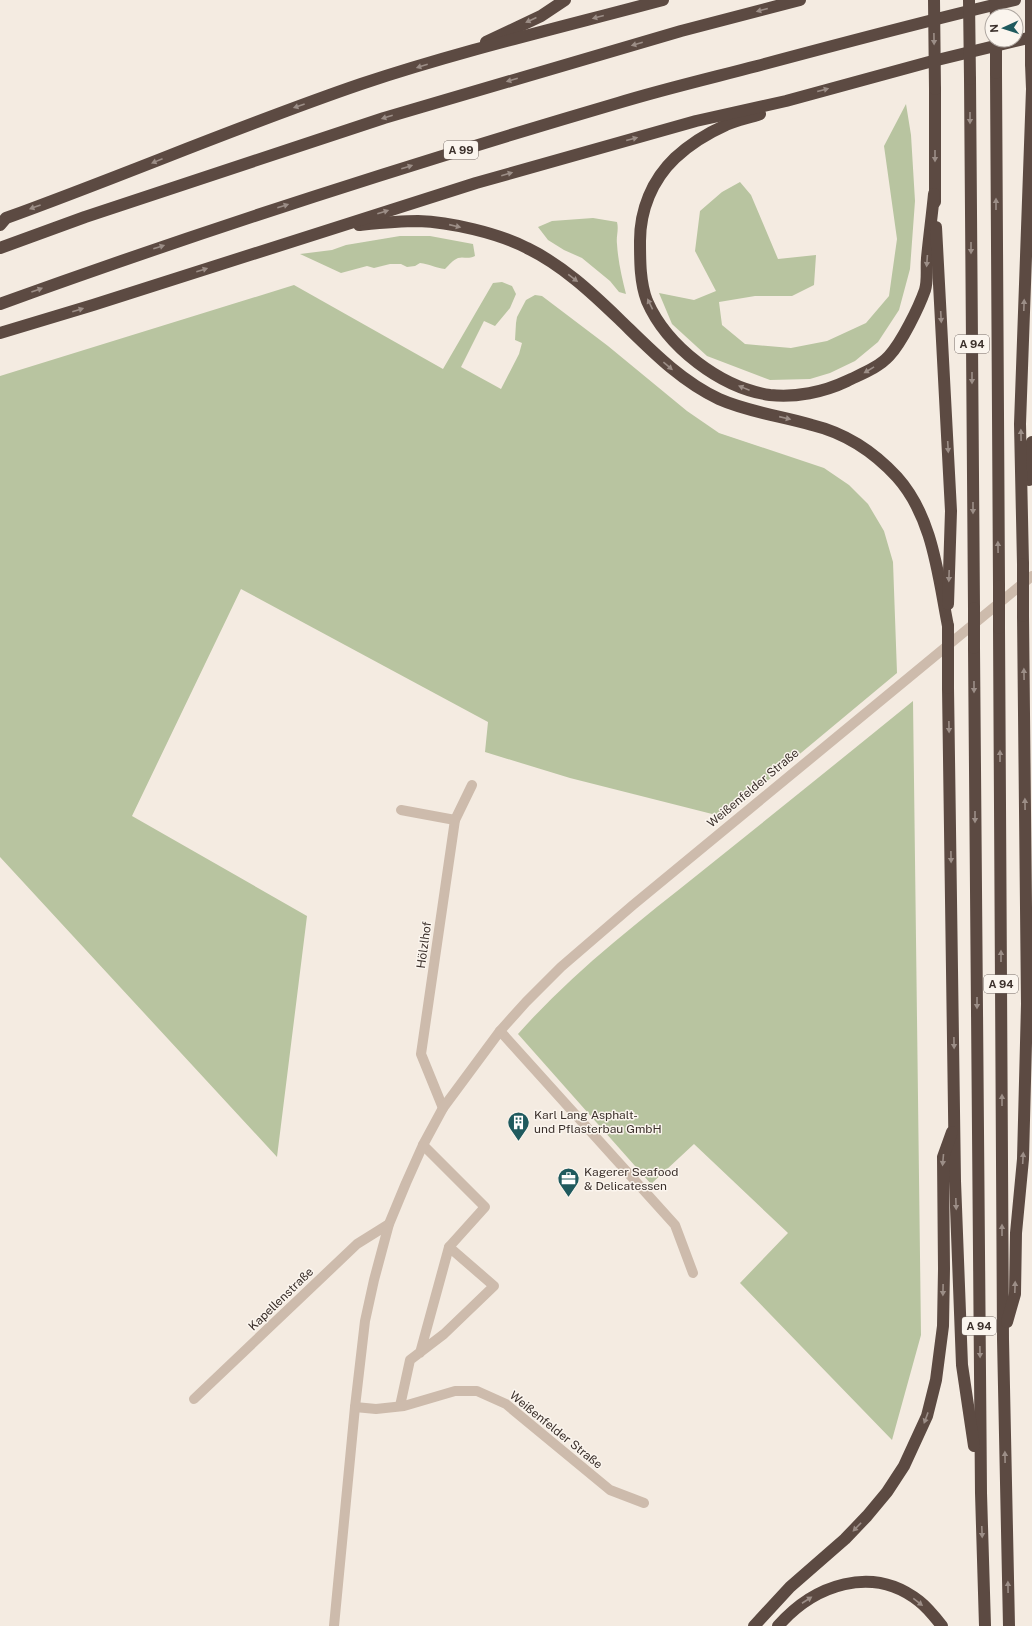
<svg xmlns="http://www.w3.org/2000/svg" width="1032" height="1626" font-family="'Public Sans',sans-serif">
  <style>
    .green { fill: #b8c4a0 }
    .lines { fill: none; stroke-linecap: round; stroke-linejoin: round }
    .minor { stroke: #cdbbac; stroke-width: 10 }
    .highway { stroke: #5c4a42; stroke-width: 12 }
    .highway-bridge { stroke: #5c4a42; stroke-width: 12 }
    .oneway { fill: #9c8e87 }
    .labels { text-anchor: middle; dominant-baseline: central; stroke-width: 3; stroke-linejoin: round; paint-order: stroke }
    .shield { fill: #fbf5ee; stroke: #756b66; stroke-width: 1 }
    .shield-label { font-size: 11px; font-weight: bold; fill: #3b302b }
    .street-label { font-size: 12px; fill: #3b302b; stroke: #fbf5ee }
    .poi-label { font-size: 12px; fill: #3b302b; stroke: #fbf5ee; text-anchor: start }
  </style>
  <rect width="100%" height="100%" fill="#f4ebe1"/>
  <g class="green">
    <polygon points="906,104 911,135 915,201 910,269 899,310 878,342 855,361 830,373 810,379 770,380 707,356 672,324 659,293 694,300 716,291 695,251 700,211 722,192 740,182 751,195 778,259 816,255 814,285 792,296 755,296 719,302 722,325 745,344 791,348 827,341 866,323 889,296 897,239 884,146"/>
    <path d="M593 218 617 222C619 230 616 236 617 244 618 261 622 278 626 294L619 292 610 281 582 258 564 250 548 240 538 227 552 221Z"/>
    <path d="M400 236H430L473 244 475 256C466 260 465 256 458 258 453 260 449 265 445 269 436 268 429 264 420 263L415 266 407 267 401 264H390L374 268 367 266 341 273 300 254 332 250 346 245Z"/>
    <polygon points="502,282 512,286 516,294 510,308 495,326 484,321 461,367 501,389 519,354 522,343 515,340 516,323 517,317 526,300 535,295 542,296 608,346 687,411 719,433 824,468 849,485 868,504 884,531 893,562 897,673 724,817 570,778 485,752 488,722 241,589 132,816 307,916 277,1157 0,857 0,376 294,285 443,369 493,283"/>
    <path d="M913 701 921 1335 892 1440 740 1283 788 1233 694 1144 651 1184 518 1034C572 973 637 923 701 872 772 815 843 758 913 701Z"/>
  </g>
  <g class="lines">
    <g class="minor">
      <polyline points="401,810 455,820"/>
      <polyline points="500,1031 675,1225 693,1273"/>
      <polyline points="443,1108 421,1054 455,820 472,785"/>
      <polyline points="423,1145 485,1207 449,1247"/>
      <polyline points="194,1399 357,1244 389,1224"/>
      <polyline points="400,1406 410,1360 444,1334 494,1286 449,1247 420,1353"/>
      <polyline points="355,1407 376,1409 404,1406 455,1391 477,1391 506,1404 610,1490 644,1503"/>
      <polyline points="334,1626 355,1407 365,1321 374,1280 389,1224 406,1183 423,1145 443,1108 500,1031 526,1002 561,967 633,905 1032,576"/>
    </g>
    <g class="highway">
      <polyline points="486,42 541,16 565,0"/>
      <polyline points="996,73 999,586"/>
      <polyline points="970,79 974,608"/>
      <polyline points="935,89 935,202"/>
      <path d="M760 114C749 118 736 120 726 125 708 133 689 145 675 158 652 180 640 210 640 241 640 261 640 283 647 301 667 347 721 388 770 395 795 398 824 392 847 381 861 374 878 368 889 356 902 342 919 307 925 290 928 280 926 268 927 258 929 237 932 215 934 194"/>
      <path d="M0 225 6 218C125 175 241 125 361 84 460 51 562 27 663 0"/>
      <path d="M359 225C379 223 398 221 418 221 450 222 498 233 527 248 562 265 591 292 619 319 650 349 679 380 719 399 748 412 781 416 812 425 845 433 874 452 897 477 933 517 938 576 948 626"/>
      <polyline points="936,227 951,511 948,604"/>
      <polyline points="0,248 85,217 384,118 681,31 800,0"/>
      <path d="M0 304C204 230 410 164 618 103 664 89 711 78 757 66 843 43 929 20 1015 0"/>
      <polyline points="0,333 93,305 476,183 696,121 786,101 929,62 1032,37"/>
      <polyline points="1029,480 1030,449 1032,442"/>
      <polyline points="1023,564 1020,424 1032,89 1031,64"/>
      <polyline points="999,628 1003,1339 1009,1626"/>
      <polyline points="974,648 981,1493 985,1626"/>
      <polyline points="948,688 955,1181 962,1365 974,1446"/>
      <polyline points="1007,1322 1015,1294 1016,1233 1023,1159 1027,1004 1023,616"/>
      <polyline points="754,1626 790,1587 845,1539 867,1516 887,1492 904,1466 927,1416 936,1380 943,1326 944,1269 943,1157 952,1132"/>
      <path d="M778 1626C814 1585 872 1564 919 1601 928 1608 935 1617 942 1626"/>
    </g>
    <g class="highway-bridge">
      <polyline points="934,0 935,89"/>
      <polyline points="969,0 970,79"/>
      <polyline points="995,0 996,16"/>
      <polyline points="1031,0 1031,64"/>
      <polyline points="996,40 996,73"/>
      <polyline points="1023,564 1023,616"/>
      <polyline points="999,586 999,628"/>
      <polyline points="974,608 974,648"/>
      <polyline points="948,626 948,688"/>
    </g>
  </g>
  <defs><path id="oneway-solid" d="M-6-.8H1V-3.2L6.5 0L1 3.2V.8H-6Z"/></defs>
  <g class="oneway">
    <use href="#oneway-solid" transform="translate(762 10) rotate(165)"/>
    <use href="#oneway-solid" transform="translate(598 17) rotate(165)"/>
    <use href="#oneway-solid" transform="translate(531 20) rotate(155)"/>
    <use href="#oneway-solid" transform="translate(934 39) rotate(89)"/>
    <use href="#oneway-solid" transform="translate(637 44) rotate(164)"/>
    <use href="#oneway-solid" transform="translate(422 66) rotate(163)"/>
    <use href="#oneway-solid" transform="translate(512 80) rotate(164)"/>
    <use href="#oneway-solid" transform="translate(823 90) rotate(-15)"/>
    <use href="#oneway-solid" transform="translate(299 106) rotate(161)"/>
    <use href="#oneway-solid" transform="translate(387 117) rotate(163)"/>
    <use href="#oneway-solid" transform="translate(970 118) rotate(90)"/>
    <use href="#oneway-solid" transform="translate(632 139) rotate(-15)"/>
    <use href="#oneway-solid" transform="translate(935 156) rotate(90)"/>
    <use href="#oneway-solid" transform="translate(157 161) rotate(158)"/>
    <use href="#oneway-solid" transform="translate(407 167) rotate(-17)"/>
    <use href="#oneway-solid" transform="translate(507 174) rotate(-16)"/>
    <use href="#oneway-solid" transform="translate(996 204) rotate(-90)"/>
    <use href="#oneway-solid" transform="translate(283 206) rotate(-18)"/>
    <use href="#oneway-solid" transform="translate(35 207) rotate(160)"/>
    <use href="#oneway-solid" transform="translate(383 212) rotate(-18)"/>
    <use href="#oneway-solid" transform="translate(455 226) rotate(13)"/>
    <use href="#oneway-solid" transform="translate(159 247) rotate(-18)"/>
    <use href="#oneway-solid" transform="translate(971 248) rotate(90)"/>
    <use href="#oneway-solid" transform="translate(927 261) rotate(94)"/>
    <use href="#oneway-solid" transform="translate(202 270) rotate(-18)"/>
    <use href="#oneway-solid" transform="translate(573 278) rotate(37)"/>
    <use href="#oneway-solid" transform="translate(37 290) rotate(-20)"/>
    <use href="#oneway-solid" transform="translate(650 304) rotate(-116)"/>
    <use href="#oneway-solid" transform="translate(1024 305) rotate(-88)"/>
    <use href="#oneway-solid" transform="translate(78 310) rotate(-17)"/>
    <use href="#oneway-solid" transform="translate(941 317) rotate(87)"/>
    <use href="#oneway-solid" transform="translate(668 366) rotate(40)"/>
    <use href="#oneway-solid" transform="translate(869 370) rotate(149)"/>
    <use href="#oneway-solid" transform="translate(972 378) rotate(90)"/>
    <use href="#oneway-solid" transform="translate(744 388) rotate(-158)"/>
    <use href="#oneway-solid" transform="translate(785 418) rotate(13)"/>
    <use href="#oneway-solid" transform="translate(1021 435) rotate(-91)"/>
    <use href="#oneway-solid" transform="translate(948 447) rotate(87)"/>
    <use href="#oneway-solid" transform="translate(973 508) rotate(90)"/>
    <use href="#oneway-solid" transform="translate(998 547) rotate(-91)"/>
    <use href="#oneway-solid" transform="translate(949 576) rotate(92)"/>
    <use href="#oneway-solid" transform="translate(1024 674) rotate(-91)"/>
    <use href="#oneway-solid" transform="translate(974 687) rotate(90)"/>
    <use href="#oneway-solid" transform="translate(949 727) rotate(89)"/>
    <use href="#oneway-solid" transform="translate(1000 756) rotate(-90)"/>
    <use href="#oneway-solid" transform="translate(1025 804) rotate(-91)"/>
    <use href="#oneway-solid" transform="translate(975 817) rotate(90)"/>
    <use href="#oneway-solid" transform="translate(951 857) rotate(89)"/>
    <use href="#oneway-solid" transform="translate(1001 956) rotate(-90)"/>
    <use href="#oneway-solid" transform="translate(977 1003) rotate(90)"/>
    <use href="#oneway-solid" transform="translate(954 1043) rotate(89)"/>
    <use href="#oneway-solid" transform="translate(1002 1100) rotate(-90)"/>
    <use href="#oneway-solid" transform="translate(1023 1158) rotate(-87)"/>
    <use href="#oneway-solid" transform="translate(943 1160) rotate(95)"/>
    <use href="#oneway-solid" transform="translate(956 1204) rotate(88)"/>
    <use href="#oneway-solid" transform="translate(1002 1230) rotate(-90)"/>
    <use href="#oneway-solid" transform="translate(1015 1287) rotate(-88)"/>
    <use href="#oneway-solid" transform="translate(943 1290) rotate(91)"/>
    <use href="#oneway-solid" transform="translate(980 1352) rotate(89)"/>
    <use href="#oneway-solid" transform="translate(926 1418) rotate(110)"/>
    <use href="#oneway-solid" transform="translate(1005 1457) rotate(-91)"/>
    <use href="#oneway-solid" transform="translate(857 1527) rotate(134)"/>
    <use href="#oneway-solid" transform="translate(982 1532) rotate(88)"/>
    <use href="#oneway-solid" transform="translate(1008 1587) rotate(-91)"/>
    <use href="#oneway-solid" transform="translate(807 1600) rotate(-33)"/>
    <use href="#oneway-solid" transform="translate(918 1602) rotate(38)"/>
  </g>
  <defs>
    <symbol id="building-pin" viewBox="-11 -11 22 30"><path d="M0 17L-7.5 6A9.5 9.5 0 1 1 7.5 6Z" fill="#1f5a5e" stroke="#fbf5ee"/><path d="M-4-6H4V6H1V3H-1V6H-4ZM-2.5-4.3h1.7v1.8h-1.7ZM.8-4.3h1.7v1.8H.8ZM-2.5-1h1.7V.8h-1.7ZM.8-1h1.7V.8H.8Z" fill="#fff"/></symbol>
    <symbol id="office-pin" viewBox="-11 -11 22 30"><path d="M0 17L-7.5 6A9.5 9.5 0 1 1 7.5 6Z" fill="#1f5a5e" stroke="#fbf5ee"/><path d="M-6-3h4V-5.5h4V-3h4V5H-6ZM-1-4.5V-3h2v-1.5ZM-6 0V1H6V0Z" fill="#fff"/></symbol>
  </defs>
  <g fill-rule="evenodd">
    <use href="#building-pin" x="506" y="1110" width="25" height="34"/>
    <use href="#office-pin" x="556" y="1166" width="25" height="34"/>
  </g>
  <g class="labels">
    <g class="shield">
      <rect x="444" y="141" width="34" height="18" rx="3"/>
      <rect x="955" y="335" width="34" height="18" rx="3"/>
      <rect x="984" y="975" width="34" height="18" rx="3"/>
      <rect x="962" y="1317" width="34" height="18" rx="3"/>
    </g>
    <g class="shield-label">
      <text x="461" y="150">A 99</text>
      <text x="972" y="344">A 94</text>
      <text x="1001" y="984">A 94</text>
      <text x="979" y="1326">A 94</text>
    </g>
    <g class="street-label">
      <text transform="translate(753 788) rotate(-40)">Weißenfelder Straße</text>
      <text transform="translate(424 945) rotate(-82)">Hölzlhof</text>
      <text transform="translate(281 1299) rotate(-44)">Kapellenstraße</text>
      <text transform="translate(556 1430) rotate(39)">Weißenfelder Straße</text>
    </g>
    <g class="poi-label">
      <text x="534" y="1115">Karl Lang Asphalt-<tspan x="534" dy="14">und Pflasterbau GmbH</tspan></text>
      <text x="584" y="1172">Kagerer Seafood<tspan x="584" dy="14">&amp; Delicatessen</tspan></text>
    </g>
  </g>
  <g transform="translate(1004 28) rotate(267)"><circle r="19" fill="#fbf5ee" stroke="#aea6a0"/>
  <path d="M0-3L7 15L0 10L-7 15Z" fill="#1f5a5e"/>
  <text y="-6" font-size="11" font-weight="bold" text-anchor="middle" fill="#3b302b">N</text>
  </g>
</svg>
